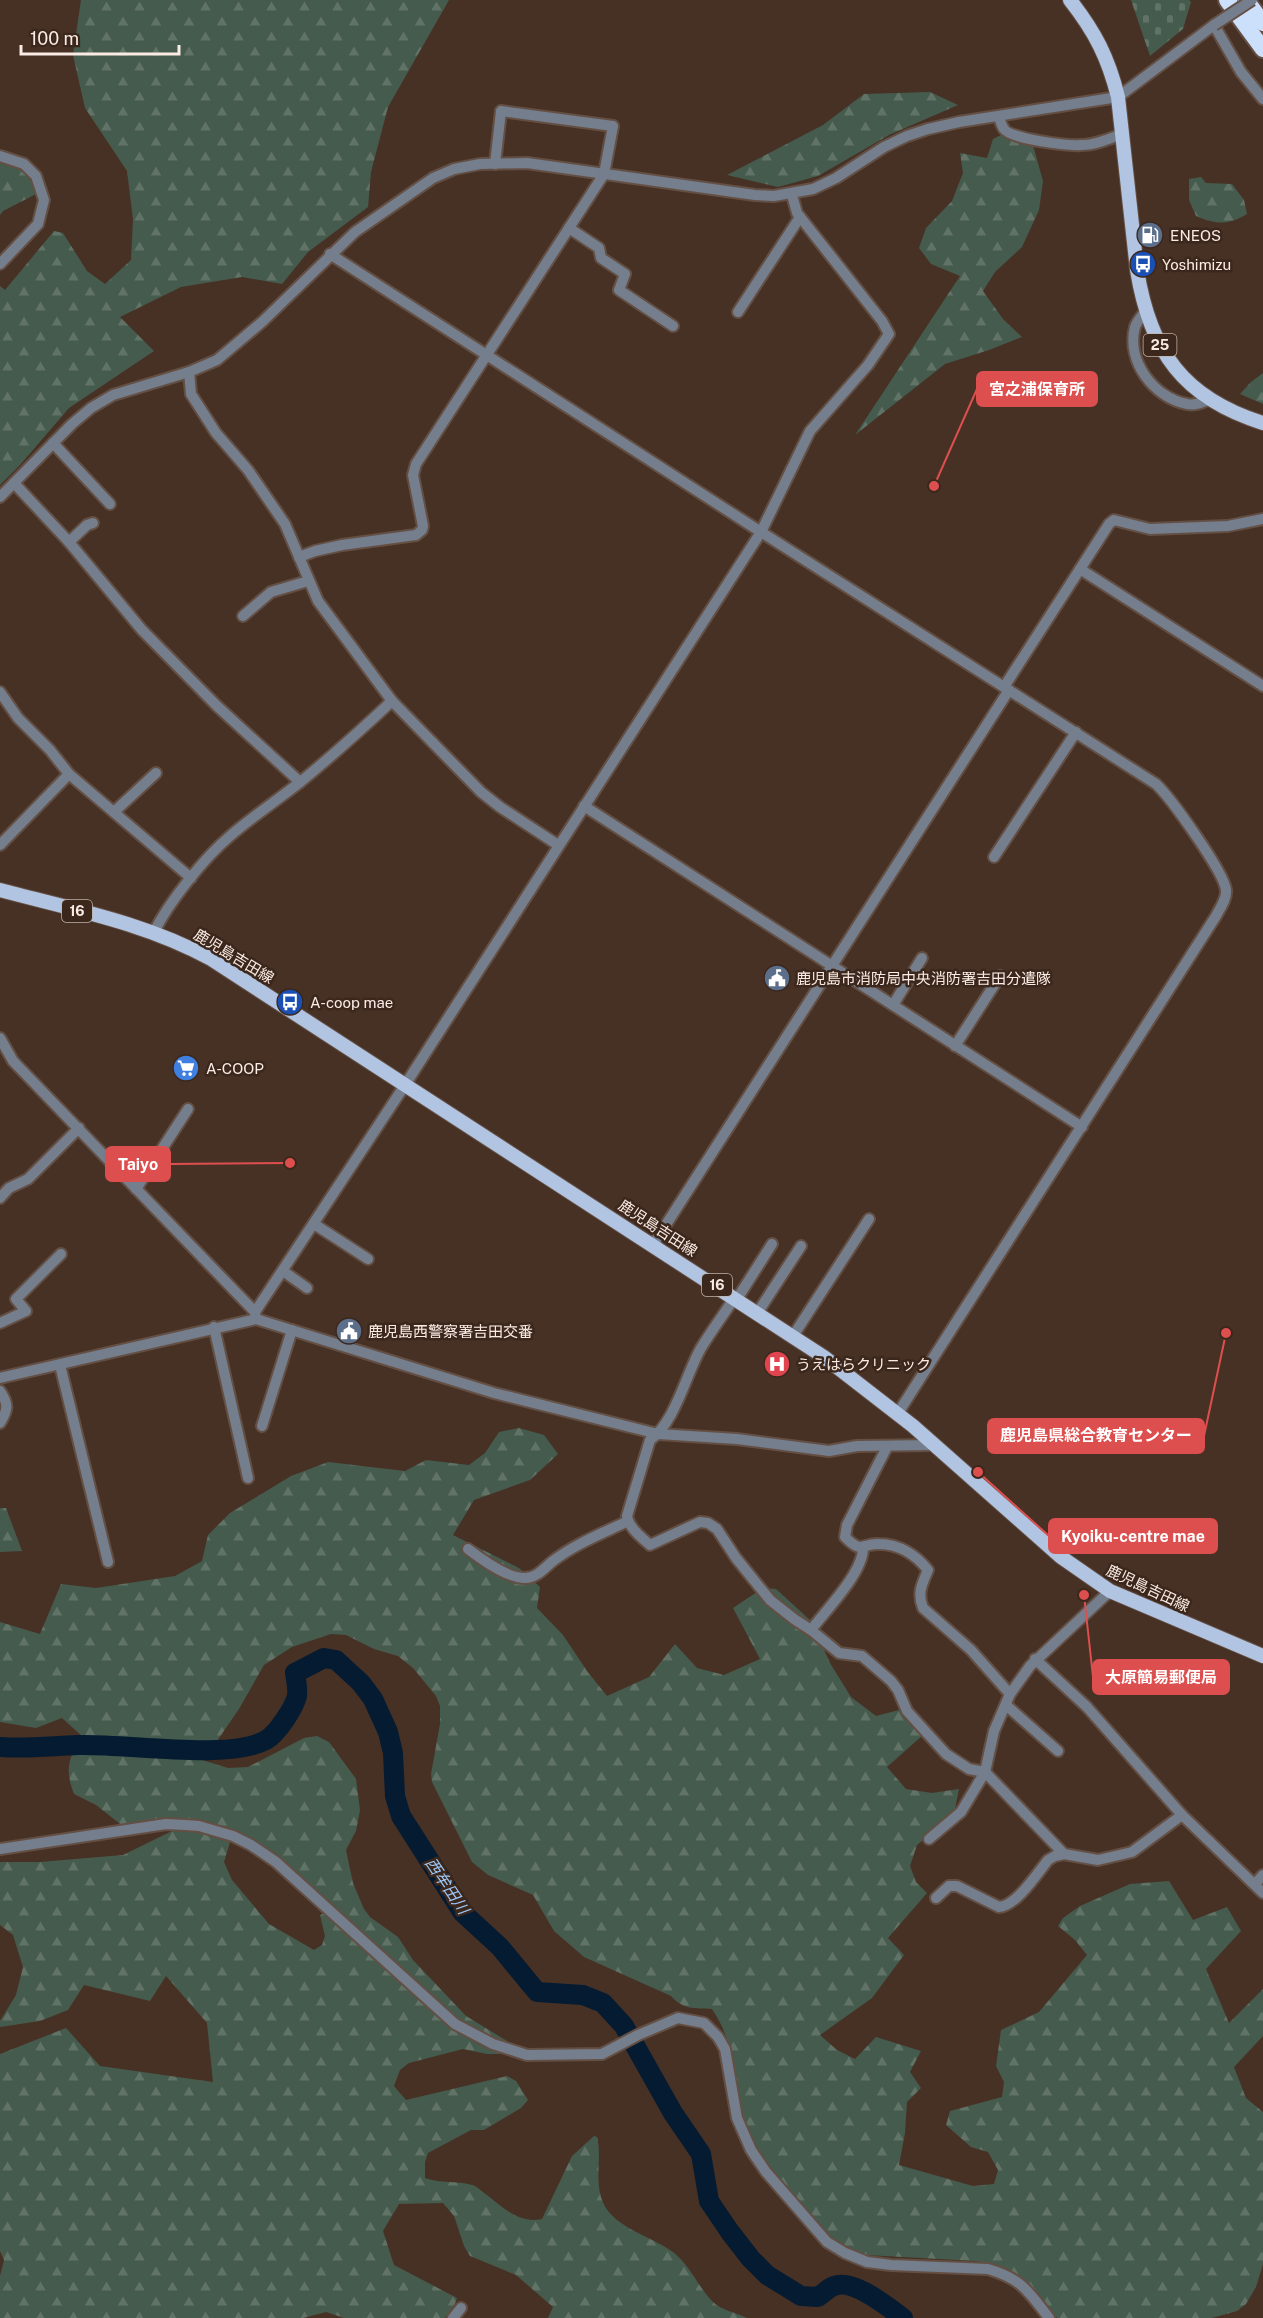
<svg xmlns="http://www.w3.org/2000/svg" width="1263" height="2318" font-family="'Public Sans','Noto Sans JP',sans-serif">
  <style>
    .forest { fill: url(#forest-firs) }
    .cemetery { fill: url(#cemetery-stones) }
    .lines { fill: none; stroke-linecap: round; stroke-linejoin: round }
    .river { stroke: #041b32; stroke-width: 20 }
    .minor-casing { stroke: #644f44; stroke-width: 14 }
    .major-casing { stroke: #644f44; stroke-width: 16 }
    .highway-casing { stroke: #644f44; stroke-width: 20 }
    .minor { stroke: #747e8c; stroke-width: 10 }
    .major { stroke: #b1c4e1; stroke-width: 14 }
    .highway { stroke: #cde0fb; stroke-width: 16 }
    .minor-bridge-casing { stroke: #644f44; stroke-width: 14; stroke-linecap: butt }
    .minor-bridge { stroke: #747e8c; stroke-width: 10 }
    .labels { text-anchor: middle; dominant-baseline: central; stroke-width: 5; stroke-linejoin: round; paint-order: stroke }
    .shield { fill: #3c271c; stroke: #c1b1a8; stroke-width: 1.5 }
    .shield-label { font-size: 14px; font-weight: bold; fill: #faece4 }
    .poi-label { font-size: 15px; fill: #faece4; stroke: #3c271c; text-anchor: start }
    .street-label { font-size: 15px; fill: #faece4; stroke: #3c271c }
    .water-label { font-size: 16px; font-style: italic; fill: #9cc9fa; stroke: #3c271c }
    .leader { fill: none; stroke: #dd4f4e; stroke-width: 2 }
    .callout-dot { fill: #dd4f4e; stroke: #3c271c; stroke-width: 2 }
    .callout { fill: #dd4f4e; stroke: #dd4f4e; stroke-width: 2 }
    .callout-label { font-size: 16px; text-anchor: middle; font-weight: bold; fill: #fff }
  </style>
  <defs>
    <pattern id="forest-firs" width="22" height="20" patternUnits="userSpaceOnUse" patternTransform="scale(1.5)"><rect width="22" height="20" fill="#445b4d"/><path d="M5 1l3.5 6h-7zM16 11l3.5 6h-7z" fill="#607366"/></pattern>
    <pattern id="cemetery-stones" width="16" height="16" patternUnits="userSpaceOnUse" patternTransform="scale(1.5)"><rect width="16" height="16" fill="#445b4d"/><path d="M2 7V4a2 2 0 0 1 4 0v3zM10 15v-3a2 2 0 0 1 4 0v3z" fill="#607366"/></pattern>
  </defs>
  <rect width="100%" height="100%" fill="#473125"/>
  <g class="forest">
    <polygon points="81,0 449,0 388,107 371,172 368,207 308,252 282,284 242,277 181,287 120,317 154,351 69,408 20,465 0,485 0,286 5,290 54,231 63,233 87,271 105,284 131,260 133,219 127,171 85,108 73,55"/>
    <polygon points="930,92 958,105 889,135 818,176 778,187 727,175 823,125 864,94"/>
    <polygon points="1015,128 1030,135 1043,181 1039,210 1022,247 995,272 983,291 1003,319 1022,337 989,350 945,364 855,435 960,276 931,264 919,248 926,228 952,201 963,173 960,153 987,158 993,139"/>
    <polygon points="0,154 16,158 42,191 3,211 0,215"/>
    <path d="M1201 177 1206 183 1232 184 1244 200 1247 214C1229 225 1216 225 1196 216L1189 200V179Z"/>
    <polygon points="1263,373 1263,404 1240,394 1251,382"/>
    <path d="M519 1428 544 1435 558 1454 530 1480 474 1500 453 1535 519 1568 540 1587 537 1608 563 1635 587 1671 607 1696 649 1677 675 1644 697 1668 724 1675 760 1659 733 1608 763 1588 776 1589 811 1621 830 1663 851 1697 876 1716 903 1709 911 1724 923 1735 887 1767 906 1789 932 1793 959 1789 954 1814 917 1845 910 1866 916 1882 927 1893 888 1938 904 1955 872 1998 820 2035 837 2050 855 2059 876 2037 921 2051 910 2072 921 2088 907 2102 905 2133 899 2165 973 2186 994 2184 998 2170 988 2152 971 2147 946 2125 950 2111 1002 2097 1004 2082 996 2066 1001 2030 1039 2012 1087 1955 1075 1940 1058 1926 1063 1918 1080 1906 1130 1884 1169 1881 1193 1920 1227 1907 1241 1931 1206 1969 1229 2023 1263 1989V2036L1234 2067 1246 2098 1263 2112V2264L1256 2287 1246 2304 1237 2311 1212 2318H1057L1039 2294 1020 2277 997 2265 975 2261 866 2255C855 2252 843 2247 833 2240 818 2229 807 2214 796 2199 772 2170 747 2143 739 2105 733 2071 733 2039 712 2009 695 2008 683 2010 671 1996L584 1957 554 1931 533 1895 488 1875 472 1862 432 1782 431 1774 440 1724V1706L436 1696 413 1668 398 1656 374 1649 346 1635 331 1634 292 1647 264 1665 239 1709 217 1741 199 1759 228 1768 248 1767 304 1738 317 1736 329 1742 356 1779 360 1810 356 1831 346 1850 353 1883 364 1909 370 1917 398 1937 413 1960 466 2016 512 2044 479 2033 457 2020 249 1838 211 1823 172 1820 124 1827 96 1805 74 1794C64 1768 69 1758 82 1736L62 1718 36 1728 0 1722V1622L40 1634 61 1584 96 1588 175 1576 202 1561 208 1535 230 1513 291 1476 328 1462 405 1471 426 1460 469 1465 485 1453 499 1432Z"/>
    <polygon points="0,1508 6,1508 22,1551 0,1552"/>
    <path d="M174 1830 202 1832 231 1839 224 1862 232 1880 269 1924 314 1950 322 1945 325 1936 320 1915 325 1913 452 2028 478 2044 505 2054H487L463 2049 409 2063 400 2070 394 2086 406 2100 507 2076 516 2081 528 2100 521 2108 484 2130H471L428 2153 425 2162V2178C442 2184 455 2180 472 2185 477 2186 482 2192 487 2195 503 2208 520 2224 542 2219L572 2156 594 2136 597 2137C602 2156 595 2177 601 2197 609 2227 650 2235 673 2252 690 2265 698 2287 713 2302 721 2310 737 2313 747 2318H548L553 2307 516 2275 470 2256 464 2246 454 2216 443 2203 399 2204 383 2231 394 2265 457 2298 455 2304 445 2318H344L326 2312 303 2318H0V2276L4 2260 0 2251V2054L66 2028 100 2066 213 2082 207 2023 166 1976 150 2001 84 1985 68 2010 40 2021 0 2027V2021L16 1995 23 1967 13 1935 0 1925V1862H40L123 1855Z"/>
  </g>
  <polygon class="cemetery" points="1131,0 1189,0 1191,2 1183,29 1150,56"/>
  <g class="lines">
    <path class="river" d="M0 1747C27 1749 51 1746 78 1745 125 1743 228 1761 266 1740 277 1734 294 1708 297 1696 298 1689 296 1680 295 1673L324 1658 336 1660 361 1683 373 1699 388 1732 393 1753 395 1796 401 1816 463 1913 500 1947 537 1992 583 1995 603 2003 624 2026 673 2113 701 2154 709 2201 730 2232 751 2259 767 2275 801 2296 818 2297C823 2294 828 2288 834 2286 853 2278 888 2307 903 2318"/>
    <defs>
      <g id="minor">
        <path d="M999 116C1000 120 1001 125 1004 129 1010 139 1068 146 1081 145 1095 145 1109 139 1122 134"/>
        <polyline points="0,156 24,164 36,176 44,200 38,224 0,264"/>
        <polyline points="569,228 599,248 601,258 625,274 619,290 673,326"/>
        <path d="M330 254 761 532 1156 784C1171 798 1224 872 1226 890 1227 899 1220 908 1216 916L898 1413"/>
        <polyline points="738,312 800,217"/>
        <path d="M1145 312C1142 316 1137 321 1135 327 1126 361 1154 398 1187 404 1195 406 1203 402 1210 399"/>
        <polyline points="189,372 191,394 216,433 248,470 285,524 318,601 392,701 481,792 500,807 558,845"/>
        <polyline points="53,443 110,504"/>
        <polyline points="14,483 69,542 142,630 217,706 300,782"/>
        <polyline points="0,497 72,424 91,408 113,395 189,372 217,360 262,322 355,232 433,178 454,169 480,164 527,163 755,195 774,196 813,189 836,178 884,147 907,136 928,129 959,122 1118,97 1214,25 1241,72 1263,99"/>
        <polyline points="69,542 87,525 93,523"/>
        <polyline points="299,557 315,551 342,545 416,535 422,530 423,526 413,475 416,464 604,174 613,126 501,111 495,164"/>
        <polyline points="1080,569 1263,686"/>
        <polyline points="243,616 271,592 308,581"/>
        <polyline points="1004,687 1109,524 1114,520 1150,529 1228,526 1263,519"/>
        <polyline points="0,692 18,718 50,750 69,774 191,878"/>
        <polyline points="584,806 1082,1127"/>
        <polyline points="114,812 156,773"/>
        <polyline points="0,845 69,774"/>
        <polyline points="994,857 1076,732"/>
        <path d="M154 932C169 902 204 858 230 836 252 817 276 801 299 783 331 757 362 729 392 701"/>
        <polyline points="893,1005 922,958"/>
        <polyline points="0,1038 13,1061 255,1312 256,1319"/>
        <polyline points="955,1046 1000,976"/>
        <polyline points="136,1189 188,1109"/>
        <polyline points="0,1198 9,1188 28,1179 79,1128"/>
        <polyline points="314,1224 368,1259"/>
        <polyline points="653,1245 1009,690"/>
        <polyline points="283,1271 307,1288"/>
        <path d="M735 1297C724 1314 712 1330 701 1348 686 1374 675 1423 650 1440L627 1516C629 1528 641 1537 650 1545L700 1522 708 1523 717 1529 736 1558 770 1600 794 1619 811 1630 839 1653 862 1656 891 1681 898 1690 907 1711 946 1754 969 1769 985 1772 1064 1854 1098 1860 1132 1852 1182 1815"/>
        <polyline points="737,1299 772,1244"/>
        <polyline points="255,1312 405,1085 761,532 810,431 868,365 889,334 882,321 797,213 792,195"/>
        <polyline points="758,1312 801,1246"/>
        <polyline points="0,1323 26,1311 16,1299 61,1254"/>
        <polyline points="214,1327 248,1478"/>
        <polyline points="793,1336 869,1219"/>
        <polyline points="60,1365 108,1562"/>
        <polyline points="0,1378 256,1319 494,1393 658,1434 737,1439 829,1451 857,1446 934,1445"/>
        <path d="M0 1391C9 1404 8 1410 0 1423"/>
        <polyline points="262,1426 292,1330"/>
        <path d="M887 1447 847 1525 845 1537C863 1555 861 1543 879 1544 899 1544 916 1555 928 1570 922 1584 917 1593 923 1608L971 1650 1010 1694"/>
        <path d="M468 1549C481 1559 509 1579 526 1578 538 1577 544 1568 553 1561 575 1544 603 1533 628 1521"/>
        <path d="M811 1630C826 1610 863 1573 863 1548"/>
        <polyline points="1035,1659 1087,1707 1182,1815 1263,1893"/>
        <polyline points="1006,1705 1058,1751"/>
        <polyline points="929,1839 961,1812 985,1772 994,1731 1010,1694 1030,1666 1110,1591"/>
        <path d="M0 1849 166 1824 185 1825 199 1826 233 1836 251 1845 276 1862 455 2024 493 2044 527 2055 602 2054 638 2035 678 2018 704 2023 718 2037 725 2049 737 2118 751 2150 766 2172 827 2242 845 2253 867 2262 891 2265 988 2269C1022 2279 1028 2291 1049 2318"/>
        <polyline points="1255,1884 1263,1875"/>
        <path d="M936 1898 949 1886H957L999 1907C1016 1906 1037 1874 1048 1860L1055 1856 1064 1854"/>
        <polyline points="453,2318 461,2308"/>
      </g>
      <g id="major">
        <path d="M1070 0C1095 32 1108 57 1118 97L1137 270C1150 351 1183 398 1263 423"/>
        <path d="M0 890C71 909 146 923 211 959L824 1357 913 1426 1061 1557 1110 1591 1263 1656"/>
      </g>
      <g id="highway">
        <polyline points="1227,0 1263,49"/>
        <polyline points="1246,0 1263,23"/>
      </g>
    </defs>
    <use href="#minor" class="minor-casing"/>
    <use href="#major" class="major-casing"/>
    <use href="#highway" class="highway-casing"/>
    <use href="#minor" class="minor"/>
    <use href="#major" class="major"/>
    <use href="#highway" class="highway"/>
    <defs>
      <polyline id="minor-bridge" points="1214,25 1252,0"/>
    </defs>
    <use href="#minor-bridge" class="minor-bridge-casing"/>
    <use href="#minor-bridge" class="minor-bridge"/>
  </g>
  <defs>
    <symbol id="fuel-disc" viewBox="-11 -11 22 22"><circle r="9.5" fill="#5c6f8a" stroke="#3c271c"/><path d="M-5.5-6h7V0h2V4h1.3V-2.5L3-4.5l.8-.8L6-3V5H2.5V1h-1V6h-7ZM-4.2-4.7v3.2H.2V-4.7Z" fill="#fff"/></symbol>
    <symbol id="bus-disc" viewBox="-11 -11 22 22"><circle r="9.5" fill="#1a4fb4" stroke="#3c271c"/><path d="M-5-6H5V4H4V6H2V4H-2V6H-4V4H-5ZM-3.5-4V0h7V-4ZM-3.5 1.2v1.5H-2V1.2ZM2 1.2v1.5H3.5V1.2Z" fill="#fff"/></symbol>
    <symbol id="civic-disc" viewBox="-11 -11 22 22"><circle r="9.5" fill="#5c6f8a" stroke="#3c271c"/><path d="M-.6-6.5H3V-4.5H.6V-3L4-1V1h2V6H-6V1h2V-1L-.6-3ZM-1.2 2.5V6h2.4V2.5Z" fill="#fff"/></symbol>
    <symbol id="supermarket-disc" viewBox="-11 -11 22 22"><circle r="9.5" fill="#3f7fe0" stroke="#3c271c"/><path d="M-6-5.5h2.5l.6 2H6L4.5 2H-2.5L-4.4-4H-6ZM-1.5 3.2a1.3 1.3 0 1 0 .1 0ZM3 3.2a1.3 1.3 0 1 0 .1 0Z" fill="#fff"/></symbol>
    <symbol id="hospital-disc" viewBox="-11 -11 22 22"><circle r="9.5" fill="#e0444e" stroke="#3c271c"/><path d="M-5-5h3v3.5h4V-5h3V5h-3V1.5h-4V5h-3Z" fill="#fff"/></symbol>
  </defs>
  <g fill-rule="evenodd">
    <use href="#fuel-disc" x="1135" y="220" width="30" height="30"/>
    <use href="#bus-disc" x="1128" y="249" width="30" height="30"/>
    <use href="#civic-disc" x="762" y="963" width="30" height="30"/>
    <use href="#bus-disc" x="275" y="987" width="30" height="30"/>
    <use href="#supermarket-disc" x="171" y="1053" width="30" height="30"/>
    <use href="#civic-disc" x="334" y="1316" width="30" height="30"/>
    <use href="#hospital-disc" x="762" y="1349" width="30" height="30"/>
  </g>
  <g class="labels">
    <g class="shield">
      <rect x="1143.5" y="334" width="33" height="22" rx="4.5"/>
      <rect x="62" y="900" width="30" height="22" rx="4.5"/>
      <rect x="702" y="1274" width="30" height="22" rx="4.5"/>
    </g>
    <g class="shield-label">
      <text x="1160" y="345">25</text>
      <text x="77" y="911">16</text>
      <text x="717" y="1285">16</text>
    </g>
    <g class="poi-label">
      <text x="1170" y="235">ENEOS</text>
      <text x="1162" y="264">Yoshimizu</text>
      <text x="796" y="978">鹿児島市消防局中央消防署吉田分遣隊</text>
      <text x="310" y="1002">A-coop mae</text>
      <text x="206" y="1068">A-COOP</text>
      <text x="368" y="1331">鹿児島西警察署吉田交番</text>
      <text x="796" y="1364">うえはらクリニック</text>
    </g>
    <g class="street-label">
      <text transform="translate(234 956) rotate(31)">鹿児島吉田線</text>
      <text transform="translate(658 1228) rotate(33)">鹿児島吉田線</text>
      <text transform="translate(1148 1588) rotate(25)">鹿児島吉田線</text>
    </g>
    <g class="water-label">
      <text transform="translate(447 1886) rotate(56)">西牟田川</text>
    </g>
  </g>
  <path class="leader" d="M934 486L977 389M290 1163L170 1164M1226 1333L1204 1436M978 1472L1049 1536M1084 1595L1093 1677"/>
  <g class="callout-dot">
    <circle cx="934" cy="486" r="6"/>
    <circle cx="290" cy="1163" r="6"/>
    <circle cx="1226" cy="1333" r="6"/>
    <circle cx="978" cy="1472" r="6"/>
    <circle cx="1084" cy="1595" r="6"/>
  </g>
  <g class="callout">
    <rect x="977" y="372" width="120" height="34" rx="6"/>
    <rect x="106" y="1147" width="64" height="34" rx="6"/>
    <rect x="988" y="1419" width="216" height="34" rx="6"/>
    <rect x="1049" y="1519" width="168" height="34" rx="6"/>
    <rect x="1093" y="1660" width="136" height="34" rx="6"/>
  </g>
  <g class="callout-label">
    <text x="1037" y="395">宮之浦保育所</text>
    <text x="138" y="1170">Taiyo</text>
    <text x="1096" y="1441">鹿児島県総合教育センター</text>
    <text x="1133" y="1542">Kyoiku-centre mae</text>
    <text x="1161" y="1683">大原簡易郵便局</text>
  </g>
  <path d="M21 45v9h158v-9" fill="none" stroke="#faece4" stroke-width="3"/>
  <text x="30" y="45" font-size="18" fill="#faece4" stroke="#3c271c" stroke-width="4.5" paint-order="stroke">100 m</text>
</svg>
